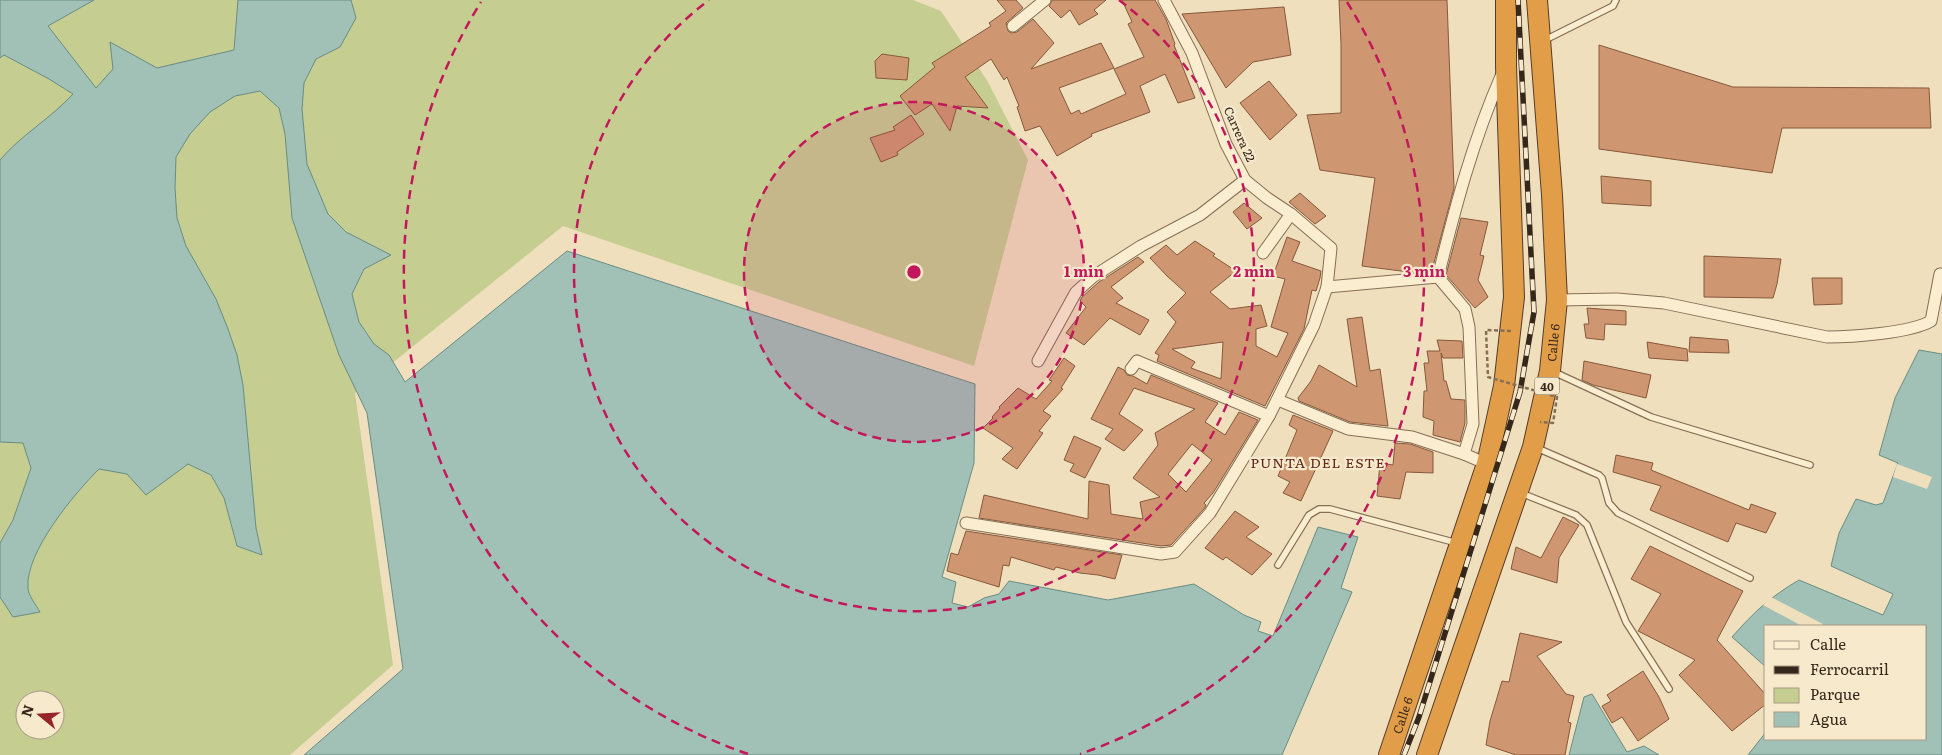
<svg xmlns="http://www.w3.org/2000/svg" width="1942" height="755" font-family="Literata,serif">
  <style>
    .green { fill: #c6cd91; fill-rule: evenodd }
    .water { fill: #a1c0b6; stroke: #688d84 }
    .pier { fill: #efdfbd }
    .building { fill: #ce9771; stroke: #87583b; fill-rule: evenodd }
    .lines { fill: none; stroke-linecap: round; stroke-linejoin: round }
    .lane-casing { stroke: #876f56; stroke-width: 8 }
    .street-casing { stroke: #876f56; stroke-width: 13 }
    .highway-casing { stroke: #543d2a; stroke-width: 22 }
    .lane { stroke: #faedd0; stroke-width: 5.5 }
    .street { stroke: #faedd0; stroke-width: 11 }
    .highway { stroke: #e29d49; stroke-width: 20 }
    .rail-casing { stroke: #36271b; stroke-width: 5.5 }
    .rail { stroke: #f6e9cc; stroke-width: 4; stroke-dasharray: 11; stroke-linecap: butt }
    .path-bridge { stroke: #876f56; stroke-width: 2.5; stroke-dasharray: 4 2.5; stroke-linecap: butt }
    .ring { fill: none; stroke: #c2185b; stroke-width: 2.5; stroke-dasharray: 9 6 }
    .labels { text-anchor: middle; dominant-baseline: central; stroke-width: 4.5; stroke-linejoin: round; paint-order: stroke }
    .shield { fill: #f6e9cc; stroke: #706150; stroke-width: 1 }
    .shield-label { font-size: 11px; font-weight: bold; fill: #36271b }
    .street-label { font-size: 12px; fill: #36271b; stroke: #f6e9cc }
    .neighbourhood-label { font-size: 14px; letter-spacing: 1px; fill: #632819; stroke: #f6e9cc }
    .centre { fill: #c2185b; stroke: #f6e9cc; stroke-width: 2.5 }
    .ring-label { font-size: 15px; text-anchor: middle; font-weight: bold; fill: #c2185b; stroke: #f6e9cc; stroke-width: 4.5; stroke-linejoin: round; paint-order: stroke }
  </style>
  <rect width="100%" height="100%" fill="#efdfbd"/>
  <path class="green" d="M0 0H913L941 11 988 82 1028 160 974 366 563 226 355 393 393 665 290 755H0ZM25 700H55V730H25Z"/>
  <g class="water">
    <path d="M0 0H94L48 26 96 88 113 69 110 42 157 68 234 50 238 0H351L356 18 340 47 316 59 304 83 302 109 307 164 328 214 346 232 391 255 364 269 352 294 359 322 374 344 389 355 405 382 567 251 975 384 974 463 942 577 956 582 952 603 968 607 984 598 999 594 1009 581 1108 600 1194 584 1244 615 1261 622 1258 631 1273 636 1318 527 1358 537 1341 588 1352 592 1282 755H304L403 669 367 413 339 355 292 218 285 134 279 108 260 91 235 96 210 112 190 134 176 157 175 188 177 218 186 246 216 299 228 329 237 355 243 385 256 528 262 555 237 546 224 498 211 475 188 464 146 495 127 474 99 469C75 493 25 552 28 588 28 595 36 605 40 612L13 617 0 597V543L13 520 31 468 23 443 0 442V160C21 135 50 119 73 94L49 79 4 55 0 58Z"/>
    <path d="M1919 350 1942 354V755H1748L1766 732V739H1926V626H1766V667L1732 637C1754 612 1770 597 1799 580L1883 615 1893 594 1831 566 1839 533 1856 499 1876 505 1883 503 1898 463 1879 455 1895 398Z"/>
    <polygon points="1592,694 1627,752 1644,746 1659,755 1569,755 1584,697"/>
  </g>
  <g class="pier">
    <polygon points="1897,464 1932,477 1927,489 1893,477"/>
    <polygon points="1771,597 1823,624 1822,626 1802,626 1763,605"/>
  </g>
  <g class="building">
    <polygon points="997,0 1016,0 1023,8 1006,23 1008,31 1011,33 1017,32 1033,19 1054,43 1031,69 1101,43 1114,68 1059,88 1071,114 1079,110 1081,114 1126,94 1114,69 1144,57 1128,24 1132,22 1122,0 1155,0 1166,19 1175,44 1174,45 1195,98 1178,103 1165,74 1140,86 1150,112 1091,134 1092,136 1057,156 1040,126 1025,131 1017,107 1019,106 1007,77 1004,80 991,59 965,77 988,108 957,106 950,131 932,104 915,115 900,96 935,67 932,63 991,26 989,23 1006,11"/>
    <polygon points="1052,0 1106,0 1094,10 1098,14 1079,25 1070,10 1061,18 1049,6"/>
    <polygon points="1339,0 1447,0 1454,188 1432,270 1409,272 1362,266 1375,178 1320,170 1307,115 1341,113 1341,44"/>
    <polygon points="1284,7 1291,55 1253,62 1226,88 1182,14"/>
    <polygon points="1599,45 1733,87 1929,88 1931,128 1782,128 1772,173 1599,149"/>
    <polygon points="882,54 909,58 907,80 876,78 875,61"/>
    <polygon points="1269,81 1297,115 1270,140 1240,103"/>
    <polygon points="911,115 924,134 897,152 898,155 881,162 870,138 895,130 893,127"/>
    <polygon points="1601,176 1651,181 1651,206 1602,203"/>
    <polygon points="1300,193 1326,216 1315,224 1289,202"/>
    <polygon points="1244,203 1262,218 1247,229 1233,212"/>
    <polygon points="1461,218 1488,222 1480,255 1484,256 1478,280 1488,297 1475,308 1446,275"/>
    <path d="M1287 237 1300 242 1292 261 1321 271 1320 278 1316 291 1312 290 1304 329 1265 406 1157 361 1159 355 1155 353 1176 322 1167 312 1186 293 1167 276 1150 258 1166 245 1177 255 1195 241 1215 254 1213 256 1236 271 1210 292 1230 309 1261 305 1267 326 1256 329V346L1277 357 1288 333 1271 327 1285 279 1273 276ZM1223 342 1221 379 1191 368 1195 362 1172 349Z"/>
    <polygon points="1704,256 1781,259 1777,284 1773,298 1704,297"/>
    <polygon points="1138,257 1144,262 1111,287 1123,298 1116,303 1149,320 1140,335 1110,318 1084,345 1066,333 1086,307 1080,301 1082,297 1099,282"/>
    <polygon points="1812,278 1842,278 1842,304 1814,305"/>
    <polygon points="1587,308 1626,311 1626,325 1605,324 1604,340 1586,338 1584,324 1589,324"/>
    <polygon points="1362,317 1370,371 1380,369 1388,426 1350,422 1299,401 1298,398 1311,381 1319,365 1357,387 1347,319"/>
    <polygon points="1690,337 1728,340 1729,353 1689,352"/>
    <polygon points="1437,340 1462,341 1463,358 1443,358 1441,353 1444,381 1446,381 1451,399 1465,400 1465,423 1460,442 1433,435 1434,421 1423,417 1424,391 1427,391 1424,363 1429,363 1427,351 1440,351"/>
    <polygon points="1647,342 1687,349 1688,361 1649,358"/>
    <polygon points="1064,358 1075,366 1061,388 1063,389 1043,411 1051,416 1039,431 1043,433 1017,469 1002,459 1013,448 983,428 993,418 992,417 1000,408 999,407 1018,388 1036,399 1052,381 1049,380"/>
    <polygon points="1584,361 1651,375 1646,398 1593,385 1582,380"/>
    <path d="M1118 367 1124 370 1127 375 1133 376 1147 384 1151 375 1218 403 1205 422 1225 435 1239 412 1258 420 1213 493 1204 503 1206 505 1204 509 1171 545 1161 546 979 518 984 495 1088 519 1089 481 1109 485 1111 514 1143 519 1140 502 1160 497 1133 478 1158 445 1155 433 1195 409 1134 388 1119 414 1143 430 1124 451 1105 439 1113 429 1091 419ZM1192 444 1212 460 1186 492 1168 474Z"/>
    <polygon points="1293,415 1333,431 1301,501 1283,493 1290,482 1278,476 1297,430 1289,425"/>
    <polygon points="1074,436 1101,448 1085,478 1070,471 1074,464 1064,460"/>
    <polygon points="1395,443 1410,444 1433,452 1433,473 1406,472 1400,499 1377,496 1380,463 1393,465"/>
    <polygon points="1616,455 1653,463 1651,470 1749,510 1751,504 1776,513 1766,533 1736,523 1728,542 1650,510 1661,486 1613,472"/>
    <polygon points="1235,511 1259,527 1246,537 1272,554 1252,575 1226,557 1223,560 1205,548"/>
    <polygon points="1563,517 1579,525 1559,558 1557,583 1511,569 1516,547 1541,558"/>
    <polygon points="966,531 1122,555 1115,579 1098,575 1080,573 1056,567 1054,570 1011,557 1009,566 1003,565 999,587 947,571 951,553 958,555"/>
    <polygon points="1650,546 1743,591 1717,640 1766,695 1766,704 1732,731 1679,675 1695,660 1638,631 1661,594 1631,579"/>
    <polygon points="1520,633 1562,642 1537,656 1566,694 1574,696 1568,722 1571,723 1565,755 1516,755 1486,745 1490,721 1502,681 1509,682"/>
    <polygon points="1643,671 1659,697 1669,719 1638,741 1622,717 1612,723 1602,706 1611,701 1607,695"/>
  </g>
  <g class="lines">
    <defs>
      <g id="lane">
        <polyline points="1543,41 1613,6 1616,0"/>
        <polyline points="1554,372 1651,417 1810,465"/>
        <polyline points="1537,448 1599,475 1602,478 1609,503 1618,513 1750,578"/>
        <polyline points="1521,493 1576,515 1587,525 1626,622 1669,689"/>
        <polyline points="1278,565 1309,515 1319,509 1330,509 1457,543"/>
      </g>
      <g id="street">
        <polyline points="1013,26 1045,0"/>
        <polyline points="1263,253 1291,214"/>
        <polyline points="1327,287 1438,277"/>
        <path d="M1557 300 1617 299 1664 303 1827 337C1851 337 1911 333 1931 321L1940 274"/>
        <polyline points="1038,361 1076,292 1094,276 1141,246 1200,215 1245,180"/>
        <polyline points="1131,369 1137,361 1269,416"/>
        <polyline points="1278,400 1348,429 1412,437 1464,454 1487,464"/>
        <path d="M1464 454 1473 424 1469 327 1465 309 1438 277C1455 208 1473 140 1502 74"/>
        <polyline points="966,523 1161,554 1175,552 1210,513 1269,416 1314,325 1327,287 1331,248 1291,214 1267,198 1245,180 1226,144 1192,53 1164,0"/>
      </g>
      <g id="highway">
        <path id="s1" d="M1389 755 1487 464 1504 386 1514 297 1506 66V0"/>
        <path id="s2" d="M1427 755 1533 447 1550 371 1557 300 1552 195 1537 0"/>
      </g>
    </defs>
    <use href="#lane" class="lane-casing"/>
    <use href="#street" class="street-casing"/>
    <use href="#highway" class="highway-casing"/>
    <use href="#lane" class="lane"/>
    <use href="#street" class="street"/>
    <use href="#highway" class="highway"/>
    <defs>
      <polyline id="rail" points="1404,755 1419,717 1520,392 1534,312 1518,0"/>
    </defs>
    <use href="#rail" class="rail-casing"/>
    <use href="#rail" class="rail"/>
    <polyline class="path-bridge" points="1511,331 1486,330 1488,377 1557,397 1553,423 1540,422"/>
  </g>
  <circle cx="914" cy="272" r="170" fill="#c2185b" fill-opacity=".12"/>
  <g class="ring">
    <circle cx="914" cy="272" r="170"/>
    <path d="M1119 0A340 340 0 1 1 709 0"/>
    <path d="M748 754A510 510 0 0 1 481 2M1347 2A510 510 0 0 1 1080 754"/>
  </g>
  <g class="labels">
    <rect class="shield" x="1534.5" y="377.5" width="25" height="17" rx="4"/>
    <g class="shield-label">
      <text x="1547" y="386">40</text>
    </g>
    <g class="street-label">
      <text transform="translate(1240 134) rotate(66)">Carrera 22</text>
      <text stroke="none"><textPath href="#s2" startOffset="432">Calle 6</textPath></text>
      <text stroke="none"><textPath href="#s1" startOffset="42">Calle 6</textPath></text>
    </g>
    <g class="neighbourhood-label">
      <text x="1318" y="462">PUNTA DEL ESTE</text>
    </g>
  </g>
  <circle cx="914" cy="272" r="8" class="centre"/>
  <g class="ring-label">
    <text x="1084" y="277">1 min</text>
    <text x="1254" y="277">2 min</text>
    <text x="1424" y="277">3 min</text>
  </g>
  <rect x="1764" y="625" width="162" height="115" fill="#f6e9cc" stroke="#a99b85"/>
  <rect x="1774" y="641" width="25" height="8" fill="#faedd0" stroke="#a99b85"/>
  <text x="1810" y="650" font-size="15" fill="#36271b">Calle</text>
  <rect x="1774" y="666" width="25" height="8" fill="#36271b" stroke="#a99b85"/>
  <text x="1810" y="675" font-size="15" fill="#36271b">Ferrocarril</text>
  <rect x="1774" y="688" width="25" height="15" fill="#c6cd91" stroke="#a99b85"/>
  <text x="1810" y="700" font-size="15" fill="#36271b">Parque</text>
  <rect x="1774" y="712" width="25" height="15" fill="#a1c0b6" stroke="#a99b85"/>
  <text x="1810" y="725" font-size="15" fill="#36271b">Agua</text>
  <g transform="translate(40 715) rotate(288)"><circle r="24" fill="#f6e9cc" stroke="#a99b85"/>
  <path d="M0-4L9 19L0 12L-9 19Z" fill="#972426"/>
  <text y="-8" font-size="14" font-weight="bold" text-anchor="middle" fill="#36271b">N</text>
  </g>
</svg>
